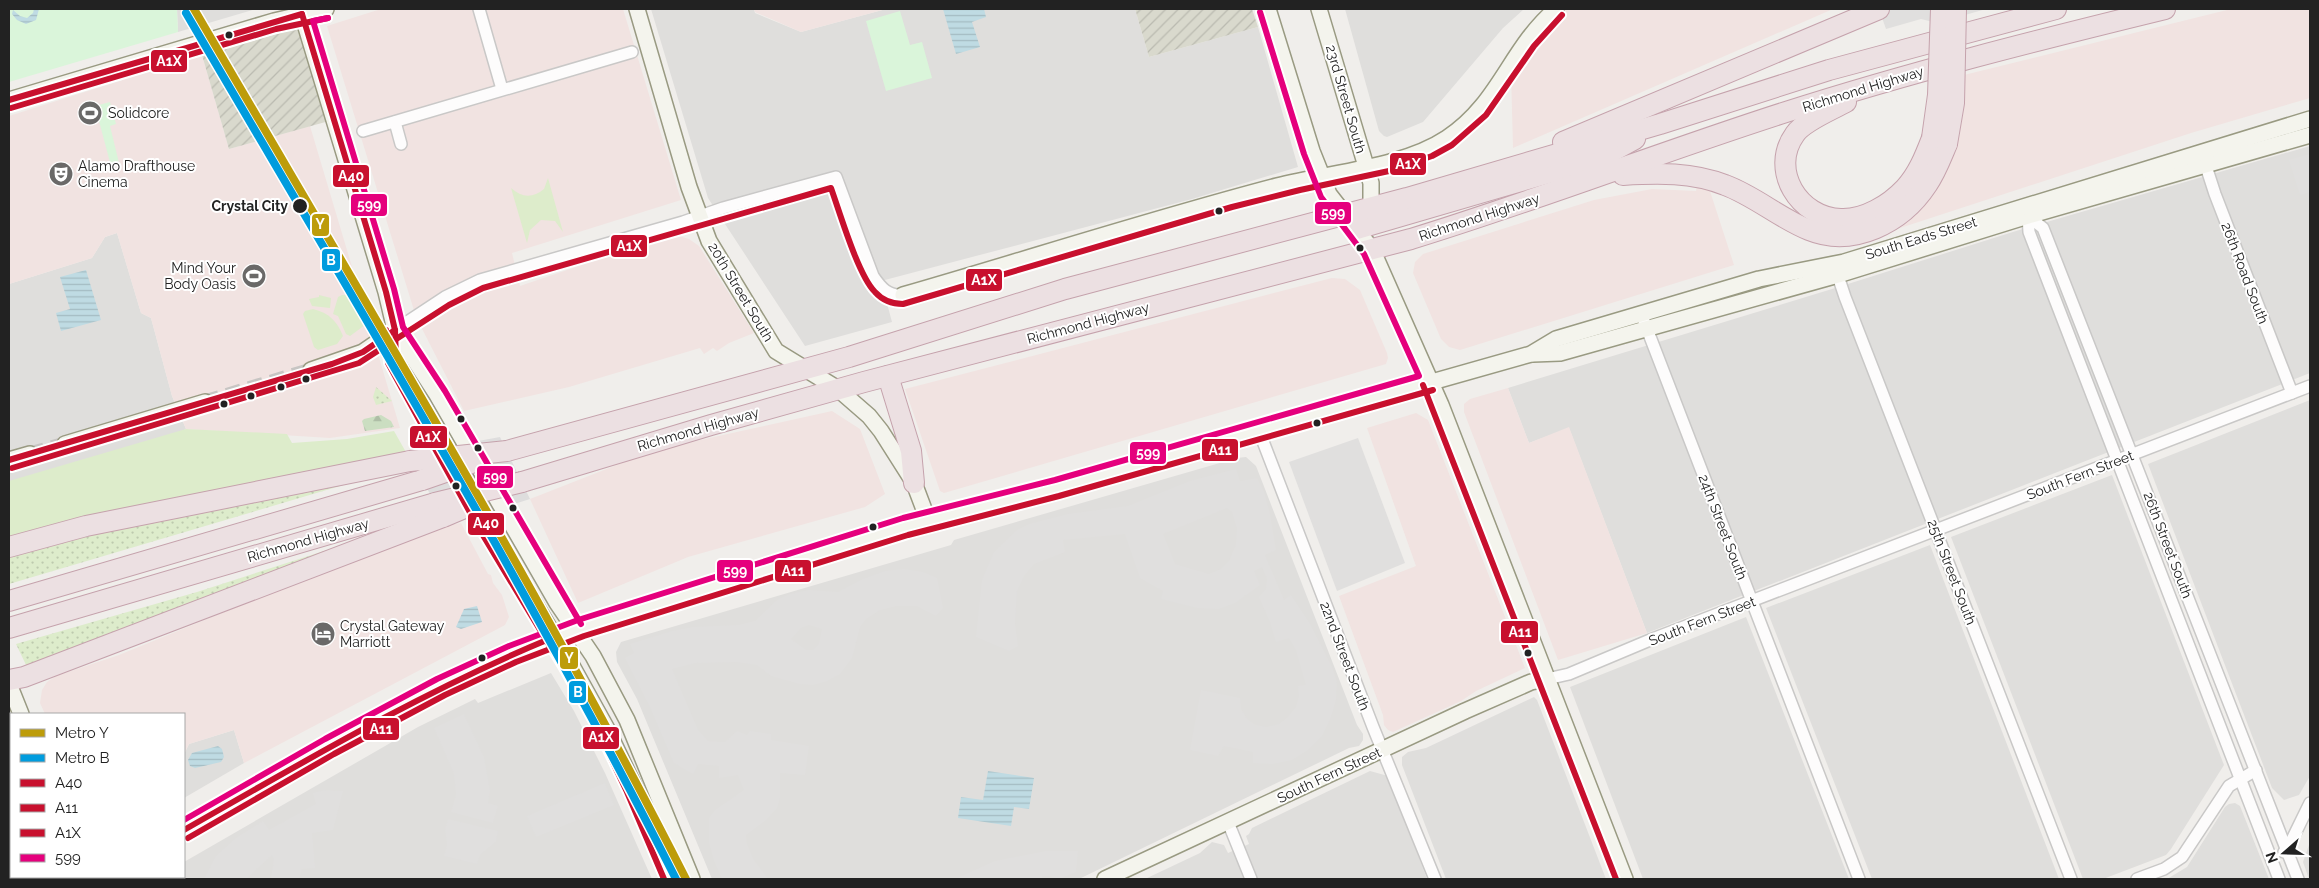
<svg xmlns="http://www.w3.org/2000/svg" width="2319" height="888" font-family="Raleway,sans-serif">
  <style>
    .residential { fill: #dfdedc }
    .commercial { fill: #f1e3e1 }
    .construction { fill: url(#construction-furrows) }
    .grass { fill: #ddeccb }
    .forest { fill: url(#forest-firs) }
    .park { fill: #daf5da }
    .garden { fill: url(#garden-dots) }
    .parking { fill: #e0dfde; fill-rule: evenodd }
    .water { fill: url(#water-rules) }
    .pier { fill: #dedddd }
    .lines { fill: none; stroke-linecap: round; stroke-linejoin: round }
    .secondary-tunnel { stroke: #c7c5c3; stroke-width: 15; stroke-dasharray: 15 8; stroke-linecap: butt }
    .street-casing { stroke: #c9c8c7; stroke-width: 14 }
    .secondary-casing { stroke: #999a82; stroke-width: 18 }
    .highway-casing { stroke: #c5a2ac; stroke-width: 22 }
    .street { stroke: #fdfcfc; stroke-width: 11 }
    .secondary { stroke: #f4f4ed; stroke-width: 15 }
    .highway { stroke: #ece0e2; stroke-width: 20 }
    .highway-bridge-casing { stroke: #c5a2ac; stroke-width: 22; stroke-linecap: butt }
    .highway-bridge { stroke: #ece0e2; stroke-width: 20 }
    .bus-1-casing { stroke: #fff; stroke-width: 10 }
    .bus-2-casing { stroke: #fff; stroke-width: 10 }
    .bus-3-casing { stroke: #fff; stroke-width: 10 }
    .bus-4-casing { stroke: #fff; stroke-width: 10 }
    .bus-1 { stroke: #c8102e; stroke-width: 6 }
    .bus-2 { stroke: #c8102e; stroke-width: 6 }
    .bus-3 { stroke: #c8102e; stroke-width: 6 }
    .bus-4 { stroke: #e5007d; stroke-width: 6 }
    .metro-1-casing { stroke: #fff; stroke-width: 11 }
    .metro-2-casing { stroke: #fff; stroke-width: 11 }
    .metro-1 { stroke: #bd9c0a; stroke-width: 8 }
    .metro-2 { stroke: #009cde; stroke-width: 8 }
    .bus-dot { fill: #222; stroke: #fff; stroke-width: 2 }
    .labels { text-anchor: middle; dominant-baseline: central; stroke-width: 4; stroke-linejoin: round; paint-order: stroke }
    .street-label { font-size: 14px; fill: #222; stroke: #fff }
    .poi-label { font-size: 14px; fill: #222; stroke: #fff; text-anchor: start }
    .stop-label { font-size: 14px; font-weight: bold; fill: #222; stroke: #fff; text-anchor: end }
    .line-badge { stroke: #fff; stroke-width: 2 }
    .badge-label { font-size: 14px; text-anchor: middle; font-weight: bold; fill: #fff }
  </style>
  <defs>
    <pattern id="construction-furrows" width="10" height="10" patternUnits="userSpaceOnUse" patternTransform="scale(1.25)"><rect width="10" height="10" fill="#d9d9cd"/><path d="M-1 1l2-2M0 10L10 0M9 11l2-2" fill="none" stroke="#babab0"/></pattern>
    <pattern id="forest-firs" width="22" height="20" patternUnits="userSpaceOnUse" patternTransform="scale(1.25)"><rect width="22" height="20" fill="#cbdec1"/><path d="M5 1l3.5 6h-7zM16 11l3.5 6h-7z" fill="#aebea6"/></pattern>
    <pattern id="garden-dots" width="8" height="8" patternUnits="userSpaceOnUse" patternTransform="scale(1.25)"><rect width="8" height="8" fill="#ddeccb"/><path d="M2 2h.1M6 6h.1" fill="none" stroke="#bdcaae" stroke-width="1.8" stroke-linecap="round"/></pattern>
    <pattern id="water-rules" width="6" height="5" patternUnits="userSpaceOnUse" patternTransform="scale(1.25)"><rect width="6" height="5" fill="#bfdbe3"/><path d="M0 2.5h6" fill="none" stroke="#a4bcc2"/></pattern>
  </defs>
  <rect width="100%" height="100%" fill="#f0eeeb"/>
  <g class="residential">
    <polygon points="177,9 256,9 178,32"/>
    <polygon points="651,9 754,9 755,13 801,32 886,9 1135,9 1149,57 1258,27 1298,167 1192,199 881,281 892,322 805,346 708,198"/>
    <polygon points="1345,9 1524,9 1503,28 1423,122 1387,137 1384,136 1379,131"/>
    <polygon points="2310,146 2310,373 1647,633 1569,428 1529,443 1508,388 1832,289 2016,231"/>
    <polygon points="117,233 141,313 151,318 172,396 186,429 127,458 9,494 9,284 92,258 105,237"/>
    <polygon points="2310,400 2310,776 2299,795 2284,800 2272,788 2148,464"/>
    <polygon points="1246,457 1256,466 1357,725 1363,734 1363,740 1359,746 1349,748 1079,879 712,879 637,699 617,662 616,652 621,642 951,545 954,540 1237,458"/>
    <polygon points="2112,475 2224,765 2171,849 2166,855 2103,879 2083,879 1951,537"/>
    <polygon points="1930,545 2059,879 1872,879 1766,608"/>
    <polygon points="1746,617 1849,879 1643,879 1570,687"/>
    <polygon points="551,673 574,711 605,773 652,879 154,879 158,877 184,877 184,862 418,727 475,699 478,703"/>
    <polygon points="1534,697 1537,700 1606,879 1446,879 1402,765 1402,757 1408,752 1426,748"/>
    <polygon points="234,730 244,763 184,798 184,754 189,744"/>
    <polygon points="1370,771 1388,776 1427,879 1145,879 1200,853 1212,842 1224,845 1228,853 1249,844 1246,836 1249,834 1252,828"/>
    <polygon points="2235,803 2240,806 2269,879 2167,879 2187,867 2225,807 2229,804"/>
    <polygon points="2310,842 2310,879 2309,879 2303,862"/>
  </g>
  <g class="commercial">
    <polygon points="381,9 623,9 681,200 512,253 520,286 670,235 679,236 689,239 699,246 754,333 729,343 717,351 713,348 704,354 700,348 569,387 464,411 416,317 327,26"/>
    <polygon points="754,9 886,9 801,32 755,12"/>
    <polygon points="1561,9 1833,9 1513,148 1511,73"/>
    <polygon points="2231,9 2310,9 2310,98 2191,133 1894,230 1929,200 1948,168 1959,137 1964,108 1964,75"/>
    <polygon points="202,55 229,149 310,126 400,428 330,438 186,429 172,396 151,318 141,313 117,233 105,237 92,258 9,284 9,116"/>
    <polygon points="1697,185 1709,188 1734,265 1460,350 1449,347 1441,339 1413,273 1415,262 1423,254 1594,200 1652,189 1696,191"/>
    <polygon points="1332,278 1345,279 1360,290 1387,353 1388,358 1386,364 944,493 940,491 905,389"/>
    <polygon points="1508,388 1529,443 1569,427 1647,633 1558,660 1464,412 1464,404 1470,399"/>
    <polygon points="832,411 860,429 885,494 865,507 688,557 578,603 530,499 655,450"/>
    <polygon points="1416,413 1428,420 1525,668 1476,691 1461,701 1393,732 1388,730 1384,725 1383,715 1339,596 1416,566 1367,428"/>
    <polygon points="461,523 488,574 491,575 493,583 502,595 509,617 505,625 244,763 234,730 189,744 184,754 184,714 45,714 40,703 42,690 47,682 56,676 119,655 342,564 448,525"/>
  </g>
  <g class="construction">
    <polygon points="1135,9 1252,9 1258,27 1149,57"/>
    <polygon points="302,27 329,121 229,149 202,55"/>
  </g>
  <g class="grass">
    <path d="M548 178 563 232 555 221 541 220 530 230 527 243 511 188C522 198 533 198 544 189Z"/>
    <polygon points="319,295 331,298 330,308 312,306 309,299 319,297"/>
    <path d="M342 295H356C365 303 370 313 365 325L350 336 346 334 338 316 333 314 338 297Z"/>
    <path d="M313 309C329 313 337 321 343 336L337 344 318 350 314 347 303 314 305 311Z"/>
    <polygon points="186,429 287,434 292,443 347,439 394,431 407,454 9,537 9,481"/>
  </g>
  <polygon class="forest" points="381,415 391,421 394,427 365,431 362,421 364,419"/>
  <g class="park">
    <polygon points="9,9 177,9 178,32 9,82"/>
    <polygon points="900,11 910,45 922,42 932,78 886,91 866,21"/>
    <polygon points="110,102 116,124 110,126 119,163 111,166 95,106"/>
  </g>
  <g class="garden">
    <polygon points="376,387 392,401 376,405 373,397"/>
    <polygon points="357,481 9,584 9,557 179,512"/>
    <polygon points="327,550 329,554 27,667 16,644 197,592"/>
  </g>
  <g class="parking">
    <polygon points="1879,9 1986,9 1937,23 1921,19 1886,29"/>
    <polygon points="2310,154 2310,192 2300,195 2289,160"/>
    <polygon points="1358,438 1405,563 1337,591 1289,462"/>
    <path d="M1236 469 1240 481 1257 478 1264 492 1270 514 1276 550 1265 555 1284 600 1291 595 1309 622 1332 667 1337 682 1336 700 1331 717 1322 736 1308 750 1292 760 1272 764 1253 763V752L1224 746 1218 756 1190 750 1201 690 1240 698 1241 709 1247 719 1256 725 1267 727 1279 724 1287 718 1296 707 1299 696 1298 686 1306 685 1296 650 1289 638 1276 642 1270 622 1259 597 1266 589 1267 579 1262 567 1254 571 1260 585 1235 603 1219 609 1197 608 1161 599 1163 591 1140 578 1125 534 1063 540 1065 552 1034 564 1024 576 1017 591 1015 624 1018 646 1009 651 976 637 982 580 994 552 1017 530 1029 524 1068 514 1128 506 1190 481ZM1227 508 1232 512 1237 529 1236 544 1229 561 1221 569 1209 574 1175 564 1163 534Z"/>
    <path d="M904 569 923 572 937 578 943 608 936 616 917 606H896L880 610 866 619 860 627 852 658 840 674 827 681 813 685 800 684 771 676 757 665 737 662 695 663 672 669 698 730 708 741 725 742 737 731 747 735 750 731 771 734V740L809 746 805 775 780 773V798L777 808 766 820 746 835 747 844 753 859 768 879H722L714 861 709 843V818L715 810 744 790 738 775 719 778V766L698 764 693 774 674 763 650 707 625 658 634 653 630 644 672 631 693 627 739 625 755 621 777 600 790 594 809 590 838 592 863 579 885 571ZM809 625 822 629 819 644 813 650H806L791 639 801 628Z"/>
    <polygon points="464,714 484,757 490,790 488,803 498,806 493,823 451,812 456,794 454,774 434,728"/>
    <polygon points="605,783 614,805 536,837 527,816"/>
    <polygon points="325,790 343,791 333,830 312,833 315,868 302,869 299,879 271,879 274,859 272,855 246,879 204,879 216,856 236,838 263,821 269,830 316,804 313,793"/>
    <polygon points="448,819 498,831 496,842 480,855 477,864 444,856 447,845 445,829"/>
    <polygon points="1046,851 1078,851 1076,872 1059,879 1050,876 1042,876 1042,879 955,879 995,861"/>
  </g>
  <g class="water">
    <polygon points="34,9 39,9 36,20 26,24 17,20 12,14 13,10 20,16 27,18 33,13"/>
    <polygon points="943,9 984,9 986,17 972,22 980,47 956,54"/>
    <polygon points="86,270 101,320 61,331 56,313 70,309 60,277"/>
    <polygon points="477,606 482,622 461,629 456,627 464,609"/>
    <polygon points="218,746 222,749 224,757 221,762 195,768 190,766 188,760 192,753"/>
    <polygon points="988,771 1034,778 1029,809 1014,807 1011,826 958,818 961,797 983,800"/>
  </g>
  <polygon class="pier" points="500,437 530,499 448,525 407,454"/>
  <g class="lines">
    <g class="secondary-tunnel">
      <polyline points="205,402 311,370"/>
      <polyline points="30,454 65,444"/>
    </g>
    <defs>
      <g id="street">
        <polyline points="479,9 502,89"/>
        <polyline points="395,122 401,144"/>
        <polyline points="363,131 632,52"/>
        <polyline points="2203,157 2215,194 2292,393"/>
        <polyline points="2026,209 2028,216 2029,232 2279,879"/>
        <polyline points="2028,216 2043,228 2298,879"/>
        <polyline points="1835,267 1845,297 2071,879"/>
        <polyline points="1644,321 1859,879"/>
        <path d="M395 330 445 297 480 280 683 222 723 208 836 177 873 276C881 288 888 296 903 295"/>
        <polyline points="1259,431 1373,727 1435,879"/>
        <polyline points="1547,679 1569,674 1650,640 2310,386"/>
        <polyline points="1228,822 1251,879"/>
        <polyline points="2284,852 2287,850 2310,803"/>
        <polyline points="2137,879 2164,869 2182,857 2229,786 2256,770"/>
      </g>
      <g id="secondary">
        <polyline points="637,9 689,187 709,241 776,351 838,389 869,416 881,431 914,483 928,520"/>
        <polyline points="1268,9 1312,151 1322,176 1329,194 1372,249 1441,405 1625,879"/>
        <polyline points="1319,9 1371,183 1371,217"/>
        <polyline points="302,14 386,292 395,330 396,359 486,523 571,664 607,729 635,788 673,879"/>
        <polyline points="9,100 274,21 326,9"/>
        <path d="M903 295C1028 259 1151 219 1277 186 1330 172 1402 168 1447 138 1500 103 1510 48 1556 9"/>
        <polyline points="395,330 437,395 557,603 593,656 627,720 692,879"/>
        <polyline points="1533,354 1560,353 1838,275 2028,216 2310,135"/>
        <polyline points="311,370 363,352 395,330"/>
        <polyline points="65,444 205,402"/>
        <polyline points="9,460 30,454"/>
        <polyline points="9,684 21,714"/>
        <polyline points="9,797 11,802"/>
        <path d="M184 830C281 775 377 716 479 669 569 628 662 601 756 572 855 541 955 509 1057 488L1531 354 1556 339 1759 279 1844 262 2310 119"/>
        <polyline points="48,877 49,879"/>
        <polyline points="83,877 84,879"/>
        <polyline points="97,879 101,877"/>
        <polyline points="1105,879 1465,711 1531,682 1547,679"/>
      </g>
      <g id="highway">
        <path d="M1846 102C1832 110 1804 121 1795 134 1769 170 1799 218 1841 219 1864 220 1889 205 1905 188 1918 174 1925 156 1932 138"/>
        <polyline points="1563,142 1879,9"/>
        <path d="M1623 175C1658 173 1692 172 1725 185 1755 196 1779 218 1809 230 1853 248 1902 223 1927 185 1936 172 1941 158 1947 144"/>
        <polyline points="1357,229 1600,158 1635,139"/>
        <polyline points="888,376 911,451 914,483"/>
        <polyline points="507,451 849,357 1065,289 1407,198 1660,124 1829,70 2056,9"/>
        <path d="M522 482 711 425 864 382 1411 239C1538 200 1661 152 1786 112 1911 72 2038 40 2165 9"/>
        <polyline points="9,547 86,526 410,461"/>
        <polyline points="9,601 422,480"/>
        <polyline points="9,628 435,503"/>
        <polyline points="9,680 24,677 443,517"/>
      </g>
    </defs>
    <use href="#street" class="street-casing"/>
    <use href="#secondary" class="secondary-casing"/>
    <use href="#highway" class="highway-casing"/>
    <use href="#street" class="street"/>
    <use href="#secondary" class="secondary"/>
    <use href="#highway" class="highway"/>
    <defs>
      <g id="highway-bridge">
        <polyline points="1932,138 1938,95 1941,9"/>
        <polyline points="1947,144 1954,103 1956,9"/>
        <polyline points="410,461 507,451"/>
        <polyline points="422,480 474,462"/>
        <polyline points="435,503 522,482"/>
        <polyline points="443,517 476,503"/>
      </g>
    </defs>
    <use href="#highway-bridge" class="highway-bridge-casing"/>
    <use href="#highway-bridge" class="highway-bridge"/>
    <defs>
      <g id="bus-1">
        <polyline points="302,14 386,292 395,330 396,359 486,523 554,637"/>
        <polyline points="9,100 302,14"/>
        <polyline points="9,460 332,364 363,352 395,330"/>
        <path d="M184 830C305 761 425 690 554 637"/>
      </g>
      <g id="bus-2">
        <polyline points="1423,385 1616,879"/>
        <polyline points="188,838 334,754 445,695 516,662 584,636 908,535 1059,496 1433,390"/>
      </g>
      <g id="bus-3">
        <polyline points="11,108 276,29 328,18"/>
        <polyline points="386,330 388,363 478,527 563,668 599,733 627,792 664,879"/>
        <path d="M12 468 359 363 449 305 483 288 831 188C840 213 858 275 875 292 883 301 892 304 903 304L1232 207 1300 190 1389 171 1432 156 1452 145 1486 115 1534 46 1562 15"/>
      </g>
      <g id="bus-4">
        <polyline points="328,18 313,21 394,289 403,327 445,391 581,624"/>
        <polyline points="184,820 325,739 437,679 509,646 578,620 903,518 1055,480 1419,376 1364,254 1321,197 1304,154 1260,12"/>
      </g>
    </defs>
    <use href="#bus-1" class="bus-1-casing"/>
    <use href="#bus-2" class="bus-2-casing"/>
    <use href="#bus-3" class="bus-3-casing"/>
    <use href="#bus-4" class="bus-4-casing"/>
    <use href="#bus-1" class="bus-1"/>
    <use href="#bus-2" class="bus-2"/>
    <use href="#bus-3" class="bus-3"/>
    <use href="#bus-4" class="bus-4"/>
    <defs>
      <path id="metro-1" d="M194 9C362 297 535 582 686 879"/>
      <path id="metro-2" d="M186 13C354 300 526 583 676 879"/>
    </defs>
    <use href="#metro-1" class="metro-1-casing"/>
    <use href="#metro-2" class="metro-2-casing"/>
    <use href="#metro-1" class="metro-1"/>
    <use href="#metro-2" class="metro-2"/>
  </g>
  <defs>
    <symbol id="stadium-disc" viewBox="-11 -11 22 22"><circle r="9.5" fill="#6a6968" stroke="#fff"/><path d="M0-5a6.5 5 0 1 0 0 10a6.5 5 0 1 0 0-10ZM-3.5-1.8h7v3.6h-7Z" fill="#fff"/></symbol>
    <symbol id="theatre-disc" viewBox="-11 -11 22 22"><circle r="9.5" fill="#6a6968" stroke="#fff"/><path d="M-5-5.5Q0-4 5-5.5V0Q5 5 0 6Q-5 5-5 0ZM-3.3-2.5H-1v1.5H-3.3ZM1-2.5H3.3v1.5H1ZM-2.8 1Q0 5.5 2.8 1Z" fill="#fff"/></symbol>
    <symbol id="hotel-disc" viewBox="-11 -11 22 22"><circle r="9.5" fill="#6a6968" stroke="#fff"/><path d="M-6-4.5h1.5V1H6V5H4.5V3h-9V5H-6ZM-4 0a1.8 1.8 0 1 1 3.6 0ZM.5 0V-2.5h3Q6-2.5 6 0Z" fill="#fff"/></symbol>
  </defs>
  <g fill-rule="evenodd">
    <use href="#stadium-disc" x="76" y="99" width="28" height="28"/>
    <use href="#theatre-disc" x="47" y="160" width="28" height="28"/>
    <use href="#stadium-disc" x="240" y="262" width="28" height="28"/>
    <use href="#hotel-disc" x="309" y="620" width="28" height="28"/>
  </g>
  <g class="bus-dot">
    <circle cx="229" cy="35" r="4.5"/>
    <circle cx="300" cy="206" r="8"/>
    <circle cx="1219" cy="211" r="4.5"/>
    <circle cx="1360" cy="248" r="4.5"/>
    <circle cx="306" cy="379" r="4.5"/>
    <circle cx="281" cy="387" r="4.5"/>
    <circle cx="251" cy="396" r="4.5"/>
    <circle cx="224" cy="404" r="4.5"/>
    <circle cx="461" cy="419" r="4.5"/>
    <circle cx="1317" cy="423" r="4.5"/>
    <circle cx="478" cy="448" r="4.5"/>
    <circle cx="456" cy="486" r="4.5"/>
    <circle cx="513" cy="508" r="4.5"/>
    <circle cx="873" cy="527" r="4.5"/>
    <circle cx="1528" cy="653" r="4.5"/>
    <circle cx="482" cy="658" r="4.5"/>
  </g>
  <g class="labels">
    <g class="street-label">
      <text transform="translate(1863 89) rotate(-17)">Richmond Highway</text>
      <text transform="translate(1346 99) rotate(74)">23rd Street South</text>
      <text transform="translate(1479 217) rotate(-18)">Richmond Highway</text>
      <text transform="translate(1921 238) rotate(-17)">South Eads Street</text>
      <text transform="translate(2245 273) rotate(69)">26th Road South</text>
      <text transform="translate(741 292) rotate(59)">20th Street South</text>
      <text transform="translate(1088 323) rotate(-15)">Richmond Highway</text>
      <text transform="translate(698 429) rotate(-16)">Richmond Highway</text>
      <text transform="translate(2080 475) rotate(-21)">South Fern Street</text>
      <text transform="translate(1723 527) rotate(69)">24th Street South</text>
      <text transform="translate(308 540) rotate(-16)">Richmond Highway</text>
      <text transform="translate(2168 545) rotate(69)">26th Street South</text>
      <text transform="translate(1952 572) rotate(69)">25th Street South</text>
      <text transform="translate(1702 621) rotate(-21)">South Fern Street</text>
      <text transform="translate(1345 656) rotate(69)">22nd Street South</text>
      <text transform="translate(1329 775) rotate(-25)">South Fern Street</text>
    </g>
    <g class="poi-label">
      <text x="108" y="113">Solidcore</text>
      <text x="78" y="166">Alamo Drafthouse<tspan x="78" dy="16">Cinema</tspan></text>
      <text x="236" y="268" text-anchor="end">Mind Your<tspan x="236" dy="16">Body Oasis</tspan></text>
      <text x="340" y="626">Crystal Gateway<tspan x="340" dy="16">Marriott</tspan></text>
    </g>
    <g class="stop-label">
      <text x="288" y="206">Crystal City</text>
    </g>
  </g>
  <g class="line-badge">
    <rect x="150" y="49" width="38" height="24" rx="5" fill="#c8102e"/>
    <rect x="1389" y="152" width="38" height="24" rx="5" fill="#c8102e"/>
    <rect x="332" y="164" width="38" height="24" rx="5" fill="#c8102e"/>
    <rect x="350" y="193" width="38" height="24" rx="5" fill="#e5007d"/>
    <rect x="1314" y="201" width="38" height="24" rx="5" fill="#e5007d"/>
    <rect x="311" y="213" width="19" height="24" rx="5" fill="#bd9c0a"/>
    <rect x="610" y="234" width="38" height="24" rx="5" fill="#c8102e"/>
    <rect x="321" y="248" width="20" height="24" rx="5" fill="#009cde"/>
    <rect x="965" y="268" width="38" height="24" rx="5" fill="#c8102e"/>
    <rect x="409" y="425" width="39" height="24" rx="5" fill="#c8102e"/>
    <rect x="1201" y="438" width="38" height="24" rx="5" fill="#c8102e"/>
    <rect x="1129" y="441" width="38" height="24" rx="5" fill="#e5007d"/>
    <rect x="476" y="465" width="38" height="24" rx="5" fill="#e5007d"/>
    <rect x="467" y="512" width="38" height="24" rx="5" fill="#c8102e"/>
    <rect x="774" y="559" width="38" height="24" rx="5" fill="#c8102e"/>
    <rect x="716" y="559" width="38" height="24" rx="5" fill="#e5007d"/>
    <rect x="1500" y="620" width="39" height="24" rx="5" fill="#c8102e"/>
    <rect x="559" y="646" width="20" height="24" rx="5" fill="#bd9c0a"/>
    <rect x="568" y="680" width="19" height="24" rx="5" fill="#009cde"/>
    <rect x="362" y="717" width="38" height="24" rx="5" fill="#c8102e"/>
    <rect x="582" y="726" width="38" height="24" rx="5" fill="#c8102e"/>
  </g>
  <g class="badge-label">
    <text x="169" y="66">A1X</text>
    <text x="1408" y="169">A1X</text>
    <text x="351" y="181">A40</text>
    <text x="369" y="210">599</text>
    <text x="1333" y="218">599</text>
    <text x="320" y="229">Y</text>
    <text x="629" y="251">A1X</text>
    <text x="331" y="265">B</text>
    <text x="984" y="285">A1X</text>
    <text x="428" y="442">A1X</text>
    <text x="1220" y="455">A11</text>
    <text x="1148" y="458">599</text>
    <text x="495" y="482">599</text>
    <text x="486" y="528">A40</text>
    <text x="793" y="576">A11</text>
    <text x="735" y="576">599</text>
    <text x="1520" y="637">A11</text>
    <text x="569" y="663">Y</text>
    <text x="578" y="697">B</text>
    <text x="381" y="734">A11</text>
    <text x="601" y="742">A1X</text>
  </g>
  <rect width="2319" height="888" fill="none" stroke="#222222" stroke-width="20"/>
  <rect x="10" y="713" width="175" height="165" fill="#ffffff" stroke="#a7a7a7"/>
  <rect x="20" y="729" width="25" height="8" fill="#bd9c0a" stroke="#a7a7a7"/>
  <text x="55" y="738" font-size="15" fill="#222222">Metro Y</text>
  <rect x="20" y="754" width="25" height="8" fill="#009cde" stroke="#a7a7a7"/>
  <text x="55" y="763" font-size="15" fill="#222222">Metro B</text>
  <rect x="20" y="779" width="25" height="8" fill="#c8102e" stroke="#a7a7a7"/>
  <text x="55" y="788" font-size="15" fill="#222222">A40</text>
  <rect x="20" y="804" width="25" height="8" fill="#c8102e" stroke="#a7a7a7"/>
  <text x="55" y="813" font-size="15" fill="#222222">A11</text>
  <rect x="20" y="829" width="25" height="8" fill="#c8102e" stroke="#a7a7a7"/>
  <text x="55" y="838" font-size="15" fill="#222222">A1X</text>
  <rect x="20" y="854" width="25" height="8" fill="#e5007d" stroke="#a7a7a7"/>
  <text x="55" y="863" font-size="15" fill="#222222">599</text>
  <g transform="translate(2284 853) rotate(250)" stroke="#ffffff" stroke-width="4" paint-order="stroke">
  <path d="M0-4L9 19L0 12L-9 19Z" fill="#222222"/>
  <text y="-8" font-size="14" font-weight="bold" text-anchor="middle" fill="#222222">N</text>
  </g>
</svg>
